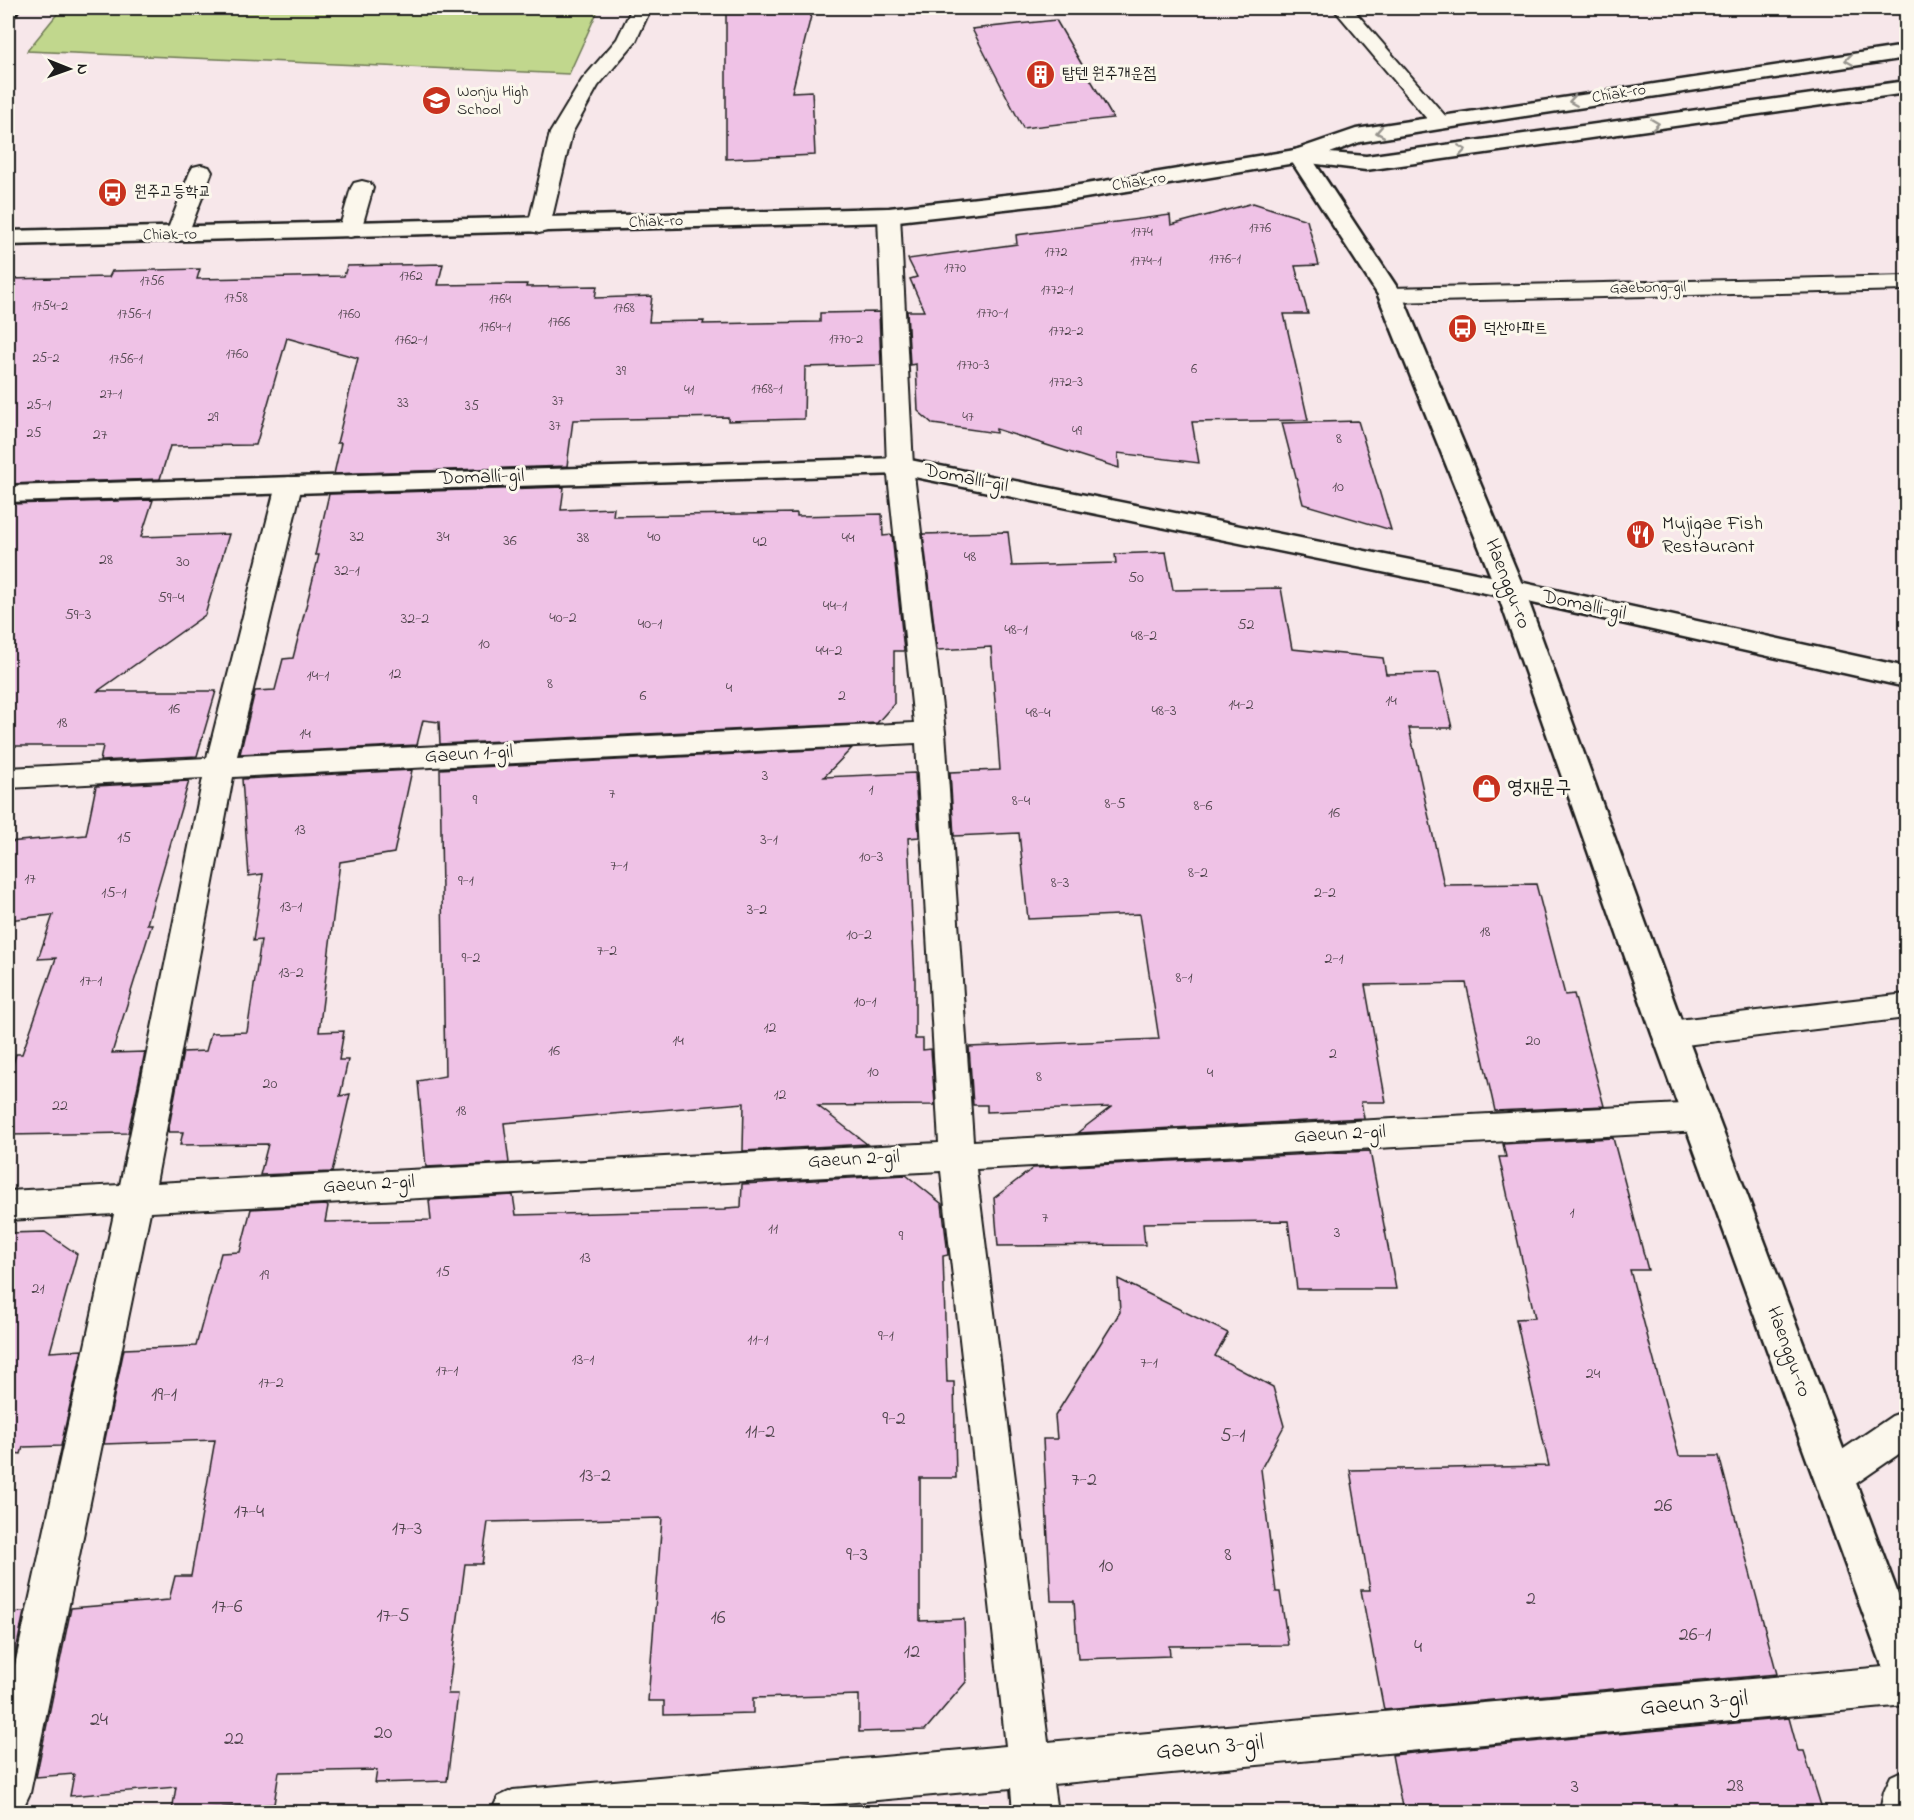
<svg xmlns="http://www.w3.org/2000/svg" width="1914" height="1820" font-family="'Indie Flower','Poor Story',sans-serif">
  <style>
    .green { fill: #c1d78d; stroke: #6e7a54; stroke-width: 1.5 }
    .building { fill: #efc2e6; stroke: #1c1c1c; stroke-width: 1.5 }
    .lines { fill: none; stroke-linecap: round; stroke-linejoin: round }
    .service-casing { stroke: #1c1c1c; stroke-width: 4 }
    .minor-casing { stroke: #1c1c1c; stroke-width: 5 }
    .tertiary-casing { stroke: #1c1c1c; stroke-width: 5 }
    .secondary-casing { stroke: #1c1c1c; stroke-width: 5 }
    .service { fill: #fbf7ec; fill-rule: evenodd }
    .minor { fill: #fbf7ec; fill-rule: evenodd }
    .tertiary { fill: #fbf7ec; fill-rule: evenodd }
    .secondary { fill: #fbf7ec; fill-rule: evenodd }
    .oneway { stroke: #97948e }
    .labels { text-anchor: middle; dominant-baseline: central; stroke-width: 6; stroke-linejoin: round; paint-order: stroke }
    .far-number-label { font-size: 14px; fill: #51464e }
    .far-poi-label { font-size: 16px; fill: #1c1c1c; stroke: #fbf7ec; text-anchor: start }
    .far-street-label { font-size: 16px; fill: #1c1c1c; stroke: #fbf7ec }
    .number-label { font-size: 16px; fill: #51464e }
    .street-label { font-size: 20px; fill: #1c1c1c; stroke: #fbf7ec }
    .poi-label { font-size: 20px; fill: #1c1c1c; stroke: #fbf7ec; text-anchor: start }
    .near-number-label { font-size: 20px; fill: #51464e }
    .near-street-label { font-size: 24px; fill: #1c1c1c; stroke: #fbf7ec }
  </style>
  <rect width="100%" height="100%" fill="#f7e7ea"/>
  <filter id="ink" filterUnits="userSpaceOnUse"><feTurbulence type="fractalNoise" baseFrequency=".0167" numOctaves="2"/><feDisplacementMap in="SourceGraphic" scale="12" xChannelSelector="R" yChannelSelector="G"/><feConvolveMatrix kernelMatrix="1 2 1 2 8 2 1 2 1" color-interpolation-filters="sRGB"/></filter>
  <g filter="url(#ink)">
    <polygon class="green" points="62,8 599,8 569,74 27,51"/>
    <g class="building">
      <polygon points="726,8 813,8 792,92 812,91 815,155 726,159"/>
      <polygon points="1056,20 1113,118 1023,128 972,29"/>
      <polygon points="1253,203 1307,220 1319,265 1295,266 1308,314 1284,314 1308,420 1192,422 1199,463 1118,453 1119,468 996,429 996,433 933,424 918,411 916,364 910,365 907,311 924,311 910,279 917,277 908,259 1017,244 1016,235 1170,215 1171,225"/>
      <polygon points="443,264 438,285 527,284 526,287 597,286 595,298 652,296 649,322 704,321 703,324 820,322 820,313 879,312 881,365 805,367 804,419 728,421 728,417 573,420 567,466 334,474 341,443 337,443 358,358 287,338 256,445 170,446 160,479 8,484 8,279 109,277 112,271 200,269 197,279 344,276 347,266"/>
      <polygon points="1358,421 1391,530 1303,504 1282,423"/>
      <polygon points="564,487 561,510 614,508 613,516 797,513 797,516 882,514 883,536 892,535 904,651 894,651 894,704 877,723 440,744 439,722 423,720 417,745 240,754 255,691 275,690 283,659 293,658 319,555 315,555 329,494"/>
      <polygon points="153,500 141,537 229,534 205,615 98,691 216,691 197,756 100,761 103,746 8,746 8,504"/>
      <polygon points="1008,532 1012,566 1116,563 1115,554 1166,552 1173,590 1281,588 1292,649 1383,658 1386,674 1439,673 1452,728 1409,728 1444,885 1536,884 1565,995 1574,994 1604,1106 1495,1111 1466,983 1365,985 1386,1102 1361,1102 1364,1118 1077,1133 1111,1107 987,1112 987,1105 973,1105 969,1047 1159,1039 1140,914 1028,919 1019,833 954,836 950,772 1000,770 991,647 937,650 923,534"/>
      <polygon points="852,748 824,777 915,773 919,837 908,838 915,979 915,1039 923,1039 923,1050 931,1049 935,1105 818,1106 867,1144 743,1151 744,1103 504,1123 509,1163 426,1167 418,1081 445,1076 440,769"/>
      <polygon points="412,770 394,853 340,862 319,1032 344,1031 339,1060 348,1060 340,1096 350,1094 332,1172 260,1175 268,1144 180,1145 183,1132 168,1132 183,1052 206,1051 211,1033 247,1032 261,940 253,941 263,874 249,876 242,779"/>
      <polygon points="189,781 147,924 152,924 112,1053 145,1052 128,1133 8,1135 8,1079 16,1054 22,1054 56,958 38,959 53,915 8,920 8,842 86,835 96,786"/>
      <polygon points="1613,1138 1648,1270 1630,1270 1679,1456 1719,1456 1777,1674 1384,1710 1361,1590 1370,1590 1350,1470 1549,1466 1516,1319 1535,1318 1499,1157 1506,1157 1503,1144"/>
      <polygon points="1370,1151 1396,1289 1297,1289 1288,1221 1143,1223 1145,1245 998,1246 994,1198 1033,1168"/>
      <polygon points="906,1175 942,1204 948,1255 943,1256 947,1382 954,1382 956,1478 920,1478 920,1621 964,1619 966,1682 925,1730 859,1732 859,1695 753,1698 753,1713 664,1715 664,1701 648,1701 662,1518 488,1522 482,1564 465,1564 448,1694 458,1694 447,1781 375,1783 377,1770 279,1772 274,1804 172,1811 176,1787 70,1796 74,1774 36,1777 71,1608 169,1600 175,1576 191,1576 215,1440 104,1444 124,1349 196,1346 221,1253 240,1252 251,1209 325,1205 328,1206 325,1222 431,1220 429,1200 513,1195 516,1215 726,1210 726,1208 741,1207 742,1184"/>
      <polygon points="45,1232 77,1254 50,1352 82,1350 61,1446 23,1447 21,1454 8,1452 8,1233"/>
      <polygon points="1118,1279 1228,1333 1215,1356 1273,1387 1284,1426 1261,1469 1276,1592 1280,1592 1288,1645 1169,1646 1170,1656 1078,1659 1074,1601 1051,1601 1043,1439 1057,1439 1055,1416 1120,1312"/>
      <polygon points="24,1612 8,1689 8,1613"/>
      <polygon points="1789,1718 1798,1751 1804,1751 1823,1812 1403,1812 1392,1755"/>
    </g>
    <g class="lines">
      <defs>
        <g id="service">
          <polygon points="632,8 651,8 636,41 598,86 572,133 550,226 547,231 539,233 531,231 528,226 550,133 582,80 617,39"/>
          <polygon points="1333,8 1352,8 1447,118 1451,122 1447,126 1440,128 1433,126"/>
          <polygon points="201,165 209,167 212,172 188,234 185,239 177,241 169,239 166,234 190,172 193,167"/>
          <polygon points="362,181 370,183 373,188 361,230 358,235 350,237 342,235 339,230 351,188 354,183"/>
          <path d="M889 208 897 210 900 215 913 466 945 732 973 1141 1701 1103 1713 1107 1718 1117 1713 1127 1701 1131 976 1169 1048 1742 1906 1665V1705L1053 1784 1057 1812H1013L1011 1788 743 1812H491L498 1797 513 1790 1006 1746 941 1171 150 1212 30 1793 23 1808 8 1812V1697L114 1214 8 1220V1191L120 1185 203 778 8 788V768L207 758 276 485 280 480 289 477 298 480 302 485 237 756 914 723 887 466 878 215 881 210ZM916 743 939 1143 156 1183 233 777Z"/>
          <polygon points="1906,276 1906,290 1390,302 1382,300 1378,295 1382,290 1390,288"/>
          <polygon points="1906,994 1906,1018 1669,1047 1657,1043 1652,1034 1657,1025 1669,1021"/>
          <polygon points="1906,1411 1906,1449 1848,1489 1834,1495 1820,1489 1814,1477 1820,1465 1892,1416"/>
          <polygon points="1906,1769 1906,1812 1880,1812 1884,1791 1891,1776"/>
        </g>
        <polygon id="minor" points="900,458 1510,580 1906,667 1906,687 1510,598 900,474 8,502 8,486"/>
        <g id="tertiary">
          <polygon points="8,8 19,8 15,15 8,17"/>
          <polygon points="1299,149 1307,151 1402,295 1524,589 1686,1034 1906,1615 1906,1692 1891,1686 1884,1671 1652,1034 1496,589 1378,295 1288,156 1291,151"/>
        </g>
        <polygon id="secondary" points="1906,46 1906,58 1440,129 1360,142 1330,153 1366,156 1906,81 1906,93 1366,170 1301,162 1049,204 889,222 8,245 8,231 889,208 1049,190 1295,150 1356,129"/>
      </defs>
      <use href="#service" class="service-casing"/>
      <use href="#minor" class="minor-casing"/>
      <use href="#tertiary" class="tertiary-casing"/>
      <use href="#secondary" class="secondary-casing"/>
      <use href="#service" class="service"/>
      <use href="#minor" class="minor"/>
      <use href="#tertiary" class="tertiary"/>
      <use href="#secondary" class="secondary"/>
    </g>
    <defs><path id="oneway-chevron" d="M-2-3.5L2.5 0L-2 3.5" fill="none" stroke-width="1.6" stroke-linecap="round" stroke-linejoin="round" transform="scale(1.5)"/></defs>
    <g class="oneway">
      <use href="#oneway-chevron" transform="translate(1849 60) rotate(172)"/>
      <use href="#oneway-chevron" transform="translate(1573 101) rotate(171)"/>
      <use href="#oneway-chevron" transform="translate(1655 124) rotate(-8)"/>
      <use href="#oneway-chevron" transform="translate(1380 132) rotate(170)"/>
      <use href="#oneway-chevron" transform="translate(1462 150) rotate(-8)"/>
    </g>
  </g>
  <defs>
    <symbol id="building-disc" viewBox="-11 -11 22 22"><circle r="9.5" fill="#c8321e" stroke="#fbf7ec"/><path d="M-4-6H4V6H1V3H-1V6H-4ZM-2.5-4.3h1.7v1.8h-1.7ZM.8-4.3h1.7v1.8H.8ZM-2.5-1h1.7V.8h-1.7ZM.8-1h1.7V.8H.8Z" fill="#fff"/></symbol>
    <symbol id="school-disc" viewBox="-11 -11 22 22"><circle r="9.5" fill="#c8321e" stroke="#fbf7ec"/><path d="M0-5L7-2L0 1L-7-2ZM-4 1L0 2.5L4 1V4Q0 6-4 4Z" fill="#fff"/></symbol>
    <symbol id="bus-disc" viewBox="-11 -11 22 22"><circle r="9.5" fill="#c8321e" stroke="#fbf7ec"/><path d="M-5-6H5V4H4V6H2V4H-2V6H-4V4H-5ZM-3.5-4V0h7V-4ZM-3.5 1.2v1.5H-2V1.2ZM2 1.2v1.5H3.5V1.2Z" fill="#fff"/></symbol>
    <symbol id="restaurant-disc" viewBox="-11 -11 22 22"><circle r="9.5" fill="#c8321e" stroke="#fbf7ec"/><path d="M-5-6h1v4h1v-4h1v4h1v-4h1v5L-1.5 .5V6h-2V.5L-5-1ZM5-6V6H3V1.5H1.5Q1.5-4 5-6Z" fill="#fff"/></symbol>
    <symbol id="shop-disc" viewBox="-11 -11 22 22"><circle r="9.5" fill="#c8321e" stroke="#fbf7ec"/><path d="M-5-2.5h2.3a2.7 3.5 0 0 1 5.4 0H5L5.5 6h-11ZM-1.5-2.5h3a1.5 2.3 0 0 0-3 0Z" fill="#fff"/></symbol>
  </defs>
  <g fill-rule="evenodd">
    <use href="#building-disc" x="1024" y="58" width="33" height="33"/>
    <use href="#school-disc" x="420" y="84" width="33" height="33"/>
    <use href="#bus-disc" x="96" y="176" width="33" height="33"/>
    <use href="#bus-disc" x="1446" y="312" width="33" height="33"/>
    <use href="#restaurant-disc" x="1624" y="518" width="33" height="33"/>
    <use href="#shop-disc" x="1470" y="772" width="33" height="33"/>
  </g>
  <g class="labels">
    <g class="far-number-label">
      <text x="1260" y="228">1776</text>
      <text x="1142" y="232">1774</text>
      <text x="1056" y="252">1772</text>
      <text x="1225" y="259">1776-1</text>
      <text x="1146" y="261">1774-1</text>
      <text x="955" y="268">1770</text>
      <text x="411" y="276">1762</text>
      <text x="152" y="281">1756</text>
      <text x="1057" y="290">1772-1</text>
      <text x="236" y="298">1758</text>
      <text x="500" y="299">1764</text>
      <text x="50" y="306">1754-2</text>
      <text x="624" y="308">1768</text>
      <text x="992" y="313">1770-1</text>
      <text x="134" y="314">1756-1</text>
      <text x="349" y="314">1760</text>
      <text x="559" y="322">1766</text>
      <text x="495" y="327">1764-1</text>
      <text x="1066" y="331">1772-2</text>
      <text x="846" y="339">1770-2</text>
      <text x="411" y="340">1762-1</text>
      <text x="237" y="354">1760</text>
      <text x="46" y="358">25-2</text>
      <text x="126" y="359">1756-1</text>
      <text x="973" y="365">1770-3</text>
      <text x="1194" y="369">6</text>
      <text x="621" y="371">39</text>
      <text x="1066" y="382">1772-3</text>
      <text x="767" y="389">1768-1</text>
      <text x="689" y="390">41</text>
      <text x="111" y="394">27-1</text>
      <text x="558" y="401">37</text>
      <text x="403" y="403">33</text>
      <text x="39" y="405">25-1</text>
      <text x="472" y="406">35</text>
      <text x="213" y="417">29</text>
      <text x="968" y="417">47</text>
      <text x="555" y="426">37</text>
      <text x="1077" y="431">49</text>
      <text x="34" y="433">25</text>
    </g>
    <g class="far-poi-label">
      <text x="1062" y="74">탑텐 원주개운점</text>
      <text x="457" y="92">Wonju High<tspan x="457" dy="18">School</tspan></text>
      <text x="134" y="192">원주고등학교</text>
      <text x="1483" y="329">덕산아파트</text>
    </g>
    <g class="far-street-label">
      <text transform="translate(1619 94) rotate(-9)">Chiak-ro</text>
      <text transform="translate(1139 182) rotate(-9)">Chiak-ro</text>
      <text transform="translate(656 222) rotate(-2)">Chiak-ro</text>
      <text transform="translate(170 235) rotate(-1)">Chiak-ro</text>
      <text transform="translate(1648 288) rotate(-1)">Gaebong-gil</text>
    </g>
    <g class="number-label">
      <text x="100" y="435">27</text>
      <text x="1339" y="439">8</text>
      <text x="1338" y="487">10</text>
      <text x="357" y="537">32</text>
      <text x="443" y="537">34</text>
      <text x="654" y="537">40</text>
      <text x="583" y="538">38</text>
      <text x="848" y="538">44</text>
      <text x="510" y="541">36</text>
      <text x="760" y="542">42</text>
      <text x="970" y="557">48</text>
      <text x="106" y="560">28</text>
      <text x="183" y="562">30</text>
      <text x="347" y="571">32-1</text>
      <text x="1136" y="578">50</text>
      <text x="171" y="598">59-4</text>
      <text x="835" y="606">44-1</text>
      <text x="78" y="615">59-3</text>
      <text x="563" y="618">40-2</text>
      <text x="415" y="619">32-2</text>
      <text x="650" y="624">40-1</text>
      <text x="1246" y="625">52</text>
      <text x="1016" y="630">48-1</text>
      <text x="1144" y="636">48-2</text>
      <text x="484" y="644">10</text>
      <text x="829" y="651">44-2</text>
      <text x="395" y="674">12</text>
      <text x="318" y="676">14-1</text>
      <text x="550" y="684">8</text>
      <text x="729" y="688">4</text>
      <text x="643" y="696">6</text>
      <text x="842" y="696">2</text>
      <text x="1391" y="701">14</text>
      <text x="1241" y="705">14-2</text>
      <text x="174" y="709">16</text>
      <text x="1164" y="711">48-3</text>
      <text x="1038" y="713">48-4</text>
      <text x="62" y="723">18</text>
      <text x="305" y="734">14</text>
      <text x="765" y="776">3</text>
      <text x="871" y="790">1</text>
      <text x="612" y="794">7</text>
      <text x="475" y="800">9</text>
      <text x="1021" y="801">8-4</text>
      <text x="1115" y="804">8-5</text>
      <text x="1203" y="806">8-6</text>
      <text x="1334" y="813">16</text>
      <text x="300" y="830">13</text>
      <text x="124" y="838">15</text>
      <text x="769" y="840">3-1</text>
      <text x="871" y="857">10-3</text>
      <text x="619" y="866">7-1</text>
      <text x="1198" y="873">8-2</text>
      <text x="30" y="879">17</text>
      <text x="466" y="881">9-1</text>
      <text x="1060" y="883">8-3</text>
      <text x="114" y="893">15-1</text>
      <text x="1325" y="893">2-2</text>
      <text x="291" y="907">13-1</text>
      <text x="757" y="910">3-2</text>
      <text x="1485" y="932">18</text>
      <text x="859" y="935">10-2</text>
      <text x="607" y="951">7-2</text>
      <text x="471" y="958">9-2</text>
      <text x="1334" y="959">2-1</text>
      <text x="291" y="973">13-2</text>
      <text x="1184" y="978">8-1</text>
      <text x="91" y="981">17-1</text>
      <text x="865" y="1002">10-1</text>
      <text x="770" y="1028">12</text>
      <text x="678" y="1041">14</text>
      <text x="1533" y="1041">20</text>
      <text x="554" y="1051">16</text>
      <text x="1333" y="1054">2</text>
      <text x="873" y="1072">10</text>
      <text x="1210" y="1073">4</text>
      <text x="1039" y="1077">8</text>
      <text x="270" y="1084">20</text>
      <text x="780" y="1095">12</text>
      <text x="60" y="1106">22</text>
      <text x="461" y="1111">18</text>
      <text x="1572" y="1213">1</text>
      <text x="1045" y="1218">7</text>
      <text x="773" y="1229">11</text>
      <text x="1337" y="1233">3</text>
      <text x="901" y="1236">9</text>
      <text x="585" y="1258">13</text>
      <text x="443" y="1272">15</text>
      <text x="264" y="1275">19</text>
      <text x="38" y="1289">21</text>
      <text x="886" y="1336">9-1</text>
      <text x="758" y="1340">11-1</text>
      <text x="583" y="1360">13-1</text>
      <text x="1149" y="1363">7-1</text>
      <text x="447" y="1371">17-1</text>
      <text x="1593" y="1374">24</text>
      <text x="271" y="1383">17-2</text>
    </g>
    <g class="street-label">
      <text transform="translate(482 478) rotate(-2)">Domalli-gil</text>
      <text transform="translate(966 479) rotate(11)">Domalli-gil</text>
      <text transform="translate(1507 584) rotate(69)">Haenggu-ro</text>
      <text transform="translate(1584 606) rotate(12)">Domalli-gil</text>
      <text transform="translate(469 755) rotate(-3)">Gaeun 1-gil</text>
      <text transform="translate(1340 1135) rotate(-3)">Gaeun 2-gil</text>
      <text transform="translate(854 1160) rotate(-3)">Gaeun 2-gil</text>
      <text transform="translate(369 1185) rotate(-3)">Gaeun 2-gil</text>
      <text transform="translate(1788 1352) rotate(70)">Haenggu-ro</text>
    </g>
    <g class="poi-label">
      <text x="1662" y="524">Mujigae Fish<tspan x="1662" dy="23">Restaurant</tspan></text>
      <text x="1507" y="788">영재문구</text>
    </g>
    <g class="near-number-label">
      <text x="164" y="1395">19-1</text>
      <text x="894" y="1419">9-2</text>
      <text x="760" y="1432">11-2</text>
      <text x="1233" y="1436">5-1</text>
      <text x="595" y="1476">13-2</text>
      <text x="1084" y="1480">7-2</text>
      <text x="1663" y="1506">26</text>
      <text x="249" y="1512">17-4</text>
      <text x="407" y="1529">17-3</text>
      <text x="857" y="1555">9-3</text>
      <text x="1228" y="1555">8</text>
      <text x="1106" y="1566">10</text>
      <text x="1531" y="1599">2</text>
      <text x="227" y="1607">17-6</text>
      <text x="393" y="1616">17-5</text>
      <text x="718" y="1618">16</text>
      <text x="1695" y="1635">26-1</text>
      <text x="1418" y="1647">4</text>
      <text x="912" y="1652">12</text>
      <text x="99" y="1720">24</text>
      <text x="383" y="1733">20</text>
      <text x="234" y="1739">22</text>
      <text x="1735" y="1786">28</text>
      <text x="1575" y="1787">3</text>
    </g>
    <g class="near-street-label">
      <text transform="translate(1694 1704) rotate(-5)">Gaeun 3-gil</text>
      <text transform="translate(1210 1748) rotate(-5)">Gaeun 3-gil</text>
    </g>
  </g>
  <rect width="1914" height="1820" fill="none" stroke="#fbf7ec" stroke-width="30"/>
  <rect x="15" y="15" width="1884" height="1790" fill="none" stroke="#1c1c1c" stroke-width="2" filter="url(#ink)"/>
  <g transform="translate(69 69) rotate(91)" stroke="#fbf7ec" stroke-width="4.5" paint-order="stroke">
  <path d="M0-4.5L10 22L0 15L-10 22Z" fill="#1c1c1c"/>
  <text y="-9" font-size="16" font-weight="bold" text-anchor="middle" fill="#1c1c1c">N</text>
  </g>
</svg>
